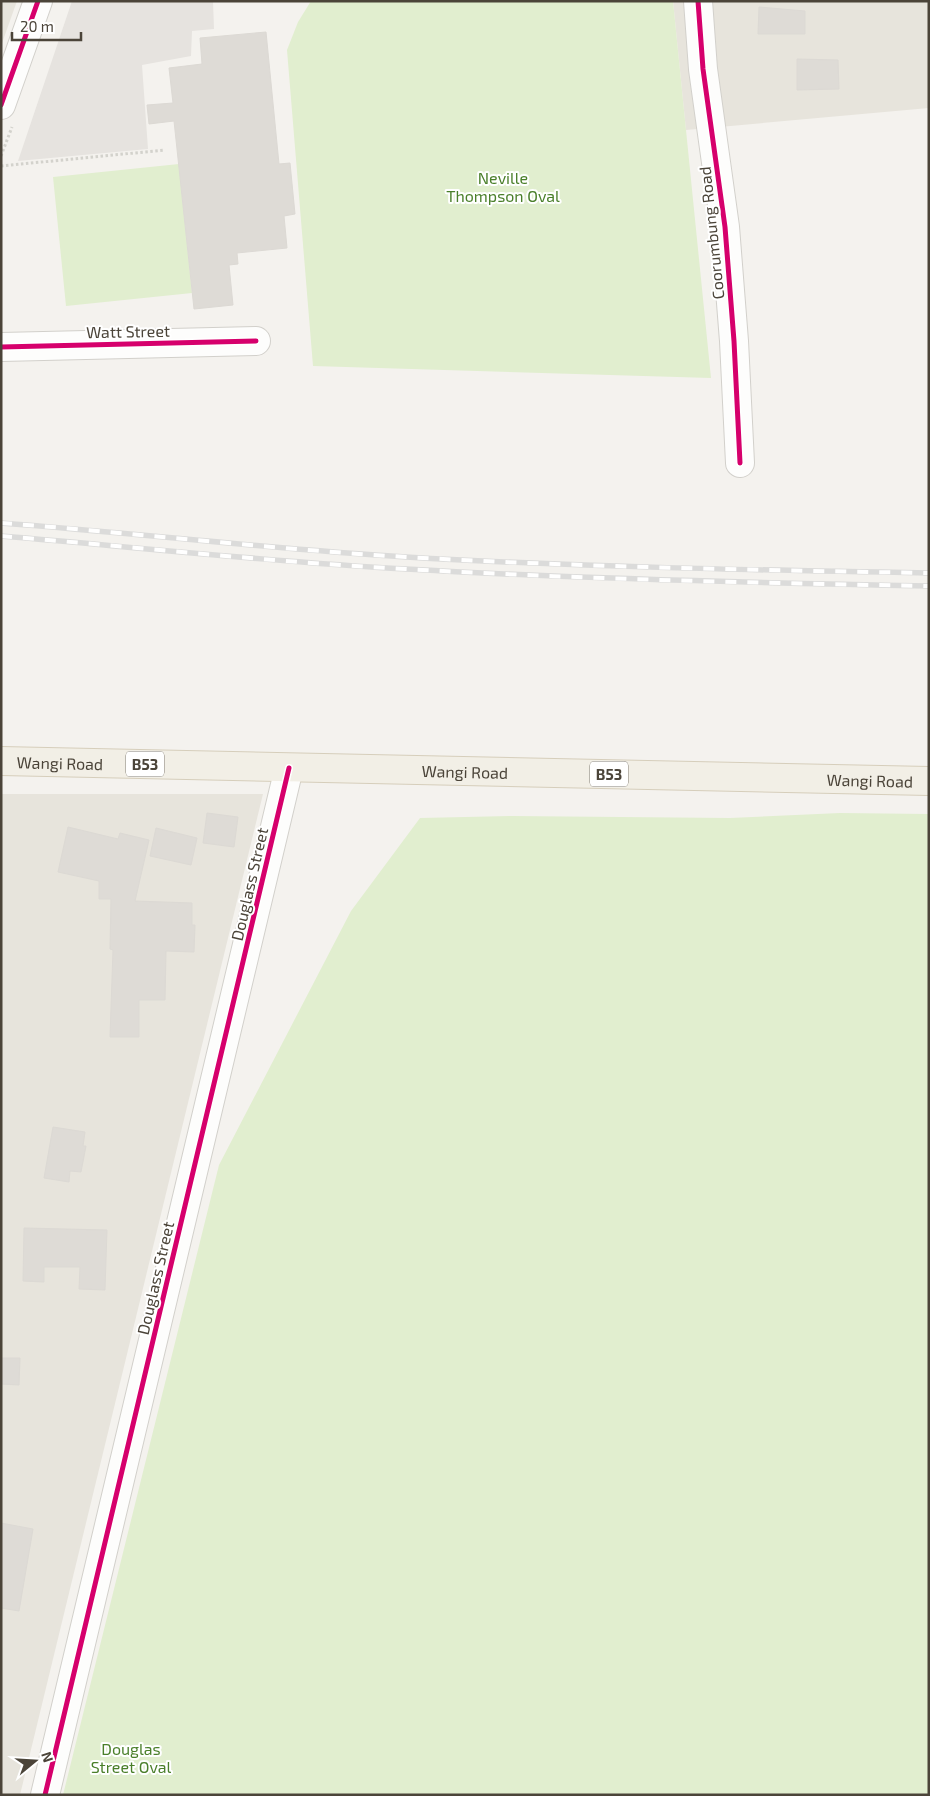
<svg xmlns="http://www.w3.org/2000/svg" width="930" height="1796" font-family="'Exo 2',sans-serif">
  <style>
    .residential { fill: #e7e4dc }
    .green { fill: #e1eecf }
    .parking { fill: #e6e3df }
    .building { fill: #dedbd6; stroke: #dcd9d4 }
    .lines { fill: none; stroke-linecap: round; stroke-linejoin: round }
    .minor-casing { stroke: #d2d0cb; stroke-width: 30 }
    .major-casing { stroke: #d6cebb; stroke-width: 30 }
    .path { stroke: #d3d2cc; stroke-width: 3; stroke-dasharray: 2.5 2.5; stroke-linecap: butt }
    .minor { stroke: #fdfdfc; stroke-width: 28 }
    .major { stroke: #f2efe6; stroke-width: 28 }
    .rail-casing { stroke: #dbdbda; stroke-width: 5.5 }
    .rail { stroke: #fff; stroke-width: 4; stroke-dasharray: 11; stroke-linecap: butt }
    .cycleway-casing { stroke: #fff; stroke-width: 8 }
    .cycleway { stroke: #d6006c; stroke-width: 5 }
    .labels { text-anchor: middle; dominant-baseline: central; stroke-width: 4; stroke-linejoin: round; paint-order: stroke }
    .shield { fill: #fff; stroke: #817c74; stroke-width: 1 }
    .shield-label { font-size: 15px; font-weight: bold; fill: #4b4439 }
    .park-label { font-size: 16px; fill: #4a7f2a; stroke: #fff }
    .street-label { font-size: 16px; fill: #4b4439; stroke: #fff }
  </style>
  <rect width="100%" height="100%" fill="#f4f2ee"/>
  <g class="residential">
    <polygon points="1,1 17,1 1,46"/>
    <polygon points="673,1 929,1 929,108 686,130"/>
    <polygon points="1,794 263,794 20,1795 1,1795"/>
  </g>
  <g class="green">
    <polygon points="311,1 673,1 711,378 313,366 287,50 298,22"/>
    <polygon points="179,164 192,293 66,306 53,177"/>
    <polygon points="840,813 929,814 929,1795 63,1795 219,1165 351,911 420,818 512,816 730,818"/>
  </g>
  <polygon class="parking" points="72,1 213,1 214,29 192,31 191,56 142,65 148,149 18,161"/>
  <g class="building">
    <polygon points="759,7 805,11 805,34 758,34"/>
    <polygon points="266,32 279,164 290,163 295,214 284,216 287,248 237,253 238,264 229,265 233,305 194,309 174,121 149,124 147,105 173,103 169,68 202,64 200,38"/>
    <polygon points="797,59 838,60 839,89 797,90"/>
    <polygon points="207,813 238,817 234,847 203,843"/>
    <polygon points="68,827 118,839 120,833 149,840 135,901 192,903 192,925 195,925 194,952 166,951 165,1000 139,1000 139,1037 110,1037 113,950 110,949 111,899 99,899 99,881 58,872"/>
    <polygon points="156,828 197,838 191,865 150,856"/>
    <polygon points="53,1127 85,1132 83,1146 86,1146 81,1172 70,1171 69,1182 44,1178"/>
    <polygon points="24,1228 107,1230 105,1290 79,1289 80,1267 44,1267 44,1282 23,1281"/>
    <polygon points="1,1358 20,1358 19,1385 1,1384"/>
    <polygon points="1,1523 33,1529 19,1611 1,1608"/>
  </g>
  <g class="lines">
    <defs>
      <g id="minor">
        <polyline points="698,1 703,69 725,227 734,341 740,463"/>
        <polyline points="1,105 38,1"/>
        <polyline points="1,347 256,341"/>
        <polyline points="45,1795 289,768"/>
      </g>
      <g id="major">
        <path id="s1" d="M1 761 929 781"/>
      </g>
    </defs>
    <use href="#minor" class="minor-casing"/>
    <use href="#major" class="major-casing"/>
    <g class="path">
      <polyline points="1,156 12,127"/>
      <polyline points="1,166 165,150"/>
    </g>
    <use href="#minor" class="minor"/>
    <use href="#major" class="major"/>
    <defs>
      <g id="rail">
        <path d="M1 523C136 533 271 549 406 557 580 567 754 570 929 573"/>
        <path d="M1 536C136 547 271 562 406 569 580 579 754 583 929 586"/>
      </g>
    </defs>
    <use href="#rail" class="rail-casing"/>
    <use href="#rail" class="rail"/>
    <defs>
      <g id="cycleway">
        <polyline points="698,1 703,69 725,227 734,341 740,463"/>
        <polyline points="1,105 38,1"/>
        <polyline points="1,347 256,341"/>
        <polyline points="45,1795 289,768"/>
      </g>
    </defs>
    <use href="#cycleway" class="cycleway-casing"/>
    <use href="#cycleway" class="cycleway"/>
  </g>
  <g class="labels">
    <g class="shield">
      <rect x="126" y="751.5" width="38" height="25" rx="4"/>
      <rect x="590" y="761.5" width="38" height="25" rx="4"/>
    </g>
    <g class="shield-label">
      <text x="145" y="764">B53</text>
      <text x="609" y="774">B53</text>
    </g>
    <g class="park-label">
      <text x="503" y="177">Neville<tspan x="503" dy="18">Thompson Oval</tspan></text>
      <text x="131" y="1748">Douglas<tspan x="131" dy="18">Street Oval</tspan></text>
    </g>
    <g class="street-label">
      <text transform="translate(711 233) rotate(-96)">Coorumbung Road</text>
      <text transform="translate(128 331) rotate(-1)">Watt Street</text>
      <text stroke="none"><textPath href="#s1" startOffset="59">Wangi Road</textPath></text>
      <text stroke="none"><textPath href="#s1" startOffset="464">Wangi Road</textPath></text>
      <text stroke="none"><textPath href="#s1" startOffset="869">Wangi Road</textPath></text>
      <text transform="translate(249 884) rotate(-77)">Douglass Street</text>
      <text transform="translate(155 1278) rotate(-77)">Douglass Street</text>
    </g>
  </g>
  <rect width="930" height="1796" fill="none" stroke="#4b4439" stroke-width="5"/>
  <g transform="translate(35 1761) rotate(72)" stroke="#ffffff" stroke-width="4" paint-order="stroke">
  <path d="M0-4L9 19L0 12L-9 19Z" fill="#4b4439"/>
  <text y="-8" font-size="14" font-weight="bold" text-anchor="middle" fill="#4b4439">N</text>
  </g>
  <path d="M12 32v8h69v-8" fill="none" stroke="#4b4439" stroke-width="2.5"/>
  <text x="20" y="32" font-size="15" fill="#4b4439" stroke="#ffffff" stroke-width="4" paint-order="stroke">20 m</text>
</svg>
